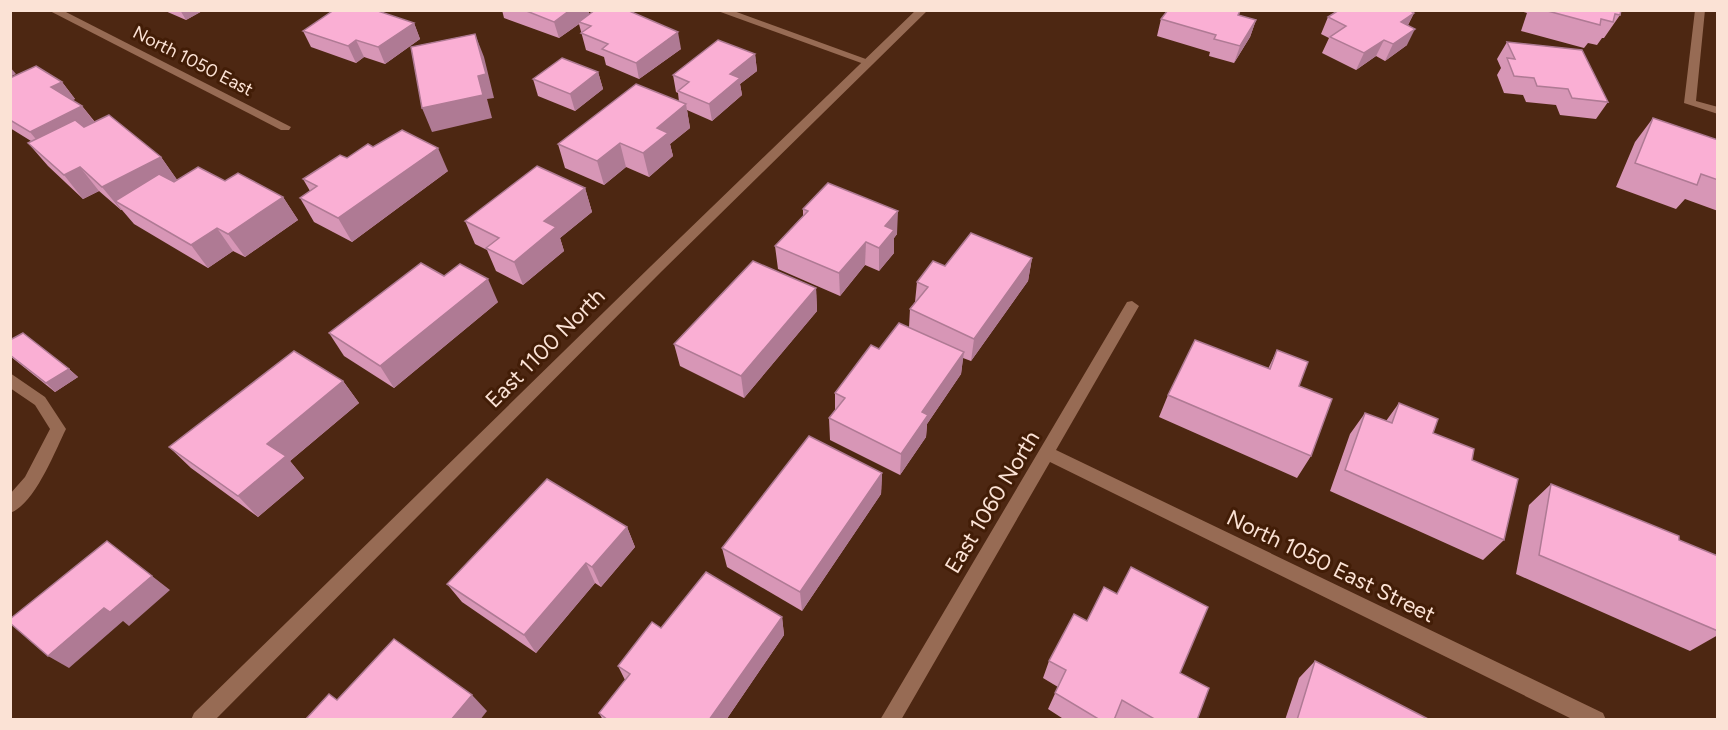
<svg xmlns="http://www.w3.org/2000/svg" width="1728" height="730" font-family="Figtree,sans-serif">
  <style>
    .lines { fill: none; stroke-linecap: round; stroke-linejoin: round }
    .lane { fill: #976b54; fill-rule: evenodd }
    .street { fill: #976b54; fill-rule: evenodd }
    .secondary { fill: #976b54; fill-rule: evenodd }
    .wall { fill: #d796b6 }
    .shaded-wall { fill: #af7a94 }
    .building { fill: #faafd4; stroke: #af7a94; stroke-width: 1.5 }
    .labels { text-anchor: middle; dominant-baseline: central; stroke-width: 6; stroke-linejoin: round; paint-order: stroke }
    .far-street-label { font-size: 18px; fill: #fbe2d5; stroke: #421d07 }
    .street-label { font-size: 22px; fill: #fbe2d5; stroke: #421d07 }
  </style>
  <rect width="100%" height="100%" fill="#4d2712"/>
  <g class="lines">
    <path class="lane" d="M10 373 45 397 66 429C55 451 35 504 10 513V494L25 477 50 429 35 405 10 388Z"/>
    <g class="street">
      <polygon points="48,10 62,10 291,127 289,130 281,130"/>
      <polygon points="715,10 731,10 874,62 868,65 864,64"/>
      <polygon points="1695,10 1705,10 1696,101 1718,107 1718,114 1684,103"/>
      <polygon points="1132,301 1139,306 1056,450 1603,713 1606,720 1574,720 1050,462 901,720 880,720 1127,302"/>
    </g>
    <polygon class="secondary" points="916,10 928,10 661,272 215,720 191,720 194,713 651,266"/>
  </g>
  <g class="wall">
    <polygon points="163,10 204,10 186,20"/>
    <polygon points="502,10 588,10 589,14 681,49 639,79 606,65 604,57 586,50 579,24 559,38 504,18"/>
    <polygon points="1518,10 1621,10 1620,15 1604,38 1602,38 1597,45 1588,43 1584,48 1521,31 1527,13"/>
    <polygon points="1240,11 1239,15 1256,20 1250,37 1234,63 1209,56 1210,52 1157,36 1161,19"/>
    <polygon points="1414,13 1408,25 1407,45 1385,61 1376,56 1356,70 1322,53 1329,38 1321,34 1328,17"/>
    <polygon points="414,23 420,39 385,64 364,57 356,63 311,47 303,31"/>
    <polygon points="1507,42 1608,102 1596,119 1560,115 1556,105 1526,102 1523,95 1504,93 1497,75 1501,68 1497,59"/>
    <polygon points="755,54 757,71 740,84 742,95 712,121 687,110 690,128 670,144 673,156 649,177 626,167 604,185 565,168 558,144 679,102 678,93 676,92 673,75"/>
    <polygon points="598,72 603,89 575,111 538,96 533,79"/>
    <polygon points="10,78 62,82 75,99 72,100 82,106 95,122 161,157 177,180 225,181 283,197 298,220 245,257 233,251 208,268 134,224 122,210 121,210 99,191 83,199 48,166 28,143 31,141 10,128"/>
    <polygon points="1653,118 1718,140 1718,211 1685,199 1676,209 1616,187 1635,142"/>
    <polygon points="373,147 448,171 352,242 314,222 300,198 310,191 303,179"/>
    <polygon points="585,188 592,212 560,238 564,251 523,285 496,271 487,250 475,244 465,221"/>
    <polygon points="803,209 897,234 894,238 894,253 879,271 865,265 840,296 778,269 775,246 803,216"/>
    <polygon points="1032,258 1028,281 971,361 963,358 961,374 927,424 926,437 900,475 830,440 829,418 835,410 835,393 879,349 909,327 910,309 915,302 917,282"/>
    <polygon points="444,276 498,302 394,388 344,356 329,333"/>
    <polygon points="816,288 817,311 744,398 680,366 674,344"/>
    <polygon points="10,340 69,369 78,377 55,392 10,356"/>
    <polygon points="1277,350 1299,386 1311,456 1297,478 1159,417 1168,395 1268,369"/>
    <polygon points="343,381 359,403 290,461 304,478 258,517 191,468 169,447"/>
    <polygon points="1399,403 1433,433 1472,460 1504,540 1483,560 1330,491 1350,434 1365,413 1386,421"/>
    <polygon points="882,473 881,494 802,611 727,567 722,548"/>
    <polygon points="1551,484 1679,540 1718,556 1718,635 1690,651 1516,574 1529,505"/>
    <polygon points="627,527 635,547 601,587 595,583 536,653 462,602 447,584"/>
    <polygon points="782,617 784,635 726,720 603,720 599,713 625,680 618,666 661,628"/>
    <polygon points="1049,661 1180,673 1197,720 1118,720 1114,717 1114,720 1065,720 1048,709 1058,687 1043,678"/>
    <polygon points="1315,661 1430,720 1285,720 1299,678"/>
  </g>
  <g class="shaded-wall">
    <polygon points="180,10 204,10 186,20"/>
    <polygon points="570,10 588,10 590,16 579,22 579,24 559,38 554,22"/>
    <polygon points="1414,13 1406,29 1401,22"/>
    <polygon points="1256,20 1250,37 1234,63 1240,46"/>
    <polygon points="414,23 420,39 385,64 378,47"/>
    <polygon points="1415,29 1407,45 1385,61 1393,44"/>
    <polygon points="678,32 681,49 639,79 636,63"/>
    <polygon points="475,34 484,57 494,98 487,99 492,118 432,132 422,108"/>
    <polygon points="356,40 364,57 356,63 348,46"/>
    <polygon points="1384,40 1376,56 1356,70 1364,53"/>
    <polygon points="755,54 757,71 740,84 742,95 712,121 709,104 730,74"/>
    <polygon points="10,67 16,74 10,77"/>
    <polygon points="598,72 603,89 575,111 570,94"/>
    <polygon points="62,82 75,99 64,104 51,87"/>
    <polygon points="686,104 690,128 670,144 673,156 649,177 643,153 657,128"/>
    <polygon points="82,106 95,123 44,149 30,132"/>
    <polygon points="620,143 626,167 604,185 597,161"/>
    <polygon points="438,148 448,171 352,242 338,218"/>
    <polygon points="161,157 178,181 115,201 122,210 121,210 102,187"/>
    <polygon points="80,167 99,191 83,199 64,175"/>
    <polygon points="585,188 592,212 560,238 564,251 523,285 514,262 544,221"/>
    <polygon points="283,197 298,220 245,257 228,234"/>
    <polygon points="898,211 897,234 894,238 894,253 879,271 879,248 885,226"/>
    <polygon points="217,228 233,251 208,268 191,245"/>
    <polygon points="866,242 865,265 840,296 839,273"/>
    <polygon points="1032,258 1028,281 971,361 974,339"/>
    <polygon points="488,279 498,302 394,388 380,366"/>
    <polygon points="816,288 817,311 744,398 741,376"/>
    <polygon points="964,352 961,374 927,424 926,437 900,475 901,454 922,412"/>
    <polygon points="69,369 78,377 55,392 46,383"/>
    <polygon points="343,381 359,403 290,461 304,478 258,517 238,496 267,444"/>
    <polygon points="882,473 881,494 802,611 800,592"/>
    <polygon points="627,527 635,547 601,587 592,567"/>
    <polygon points="586,563 595,583 536,653 524,635"/>
    <polygon points="152,576 170,590 129,626 123,621 69,668 48,656 104,608"/>
    <polygon points="782,617 784,635 726,720 709,720"/>
    <polygon points="472,695 487,711 480,720 451,720"/>
  </g>
  <g class="building">
    <polygon points="334,10 375,10 414,23 378,47 356,40 348,46 303,31"/>
    <polygon points="524,10 570,10 554,22"/>
    <polygon points="595,10 627,10 678,32 636,63 602,49 608,44 581,33 591,26 579,22"/>
    <polygon points="1168,10 1239,10 1240,11 1238,15 1256,20 1240,46 1214,39 1216,35 1161,19"/>
    <polygon points="1339,10 1409,10 1414,13 1401,22 1415,29 1393,44 1384,40 1364,53 1330,37 1346,26 1328,17"/>
    <polygon points="1544,10 1621,10 1620,15 1615,14 1613,22 1601,19 1600,25"/>
    <polygon points="475,34 486,74 478,76 483,95 422,108 411,47"/>
    <polygon points="718,40 755,54 730,74 740,78 709,104 678,91 689,82 673,75"/>
    <polygon points="1507,42 1582,50 1608,102 1572,98 1568,89 1537,86 1534,78 1514,76 1507,58 1515,59"/>
    <polygon points="562,58 598,72 570,94 533,79"/>
    <polygon points="36,66 62,82 51,87 82,106 30,132 10,120 10,78"/>
    <polygon points="636,84 686,104 657,128 668,133 643,153 620,143 597,161 558,144"/>
    <polygon points="109,115 161,157 102,187 80,167 64,175 28,143 75,120 84,127"/>
    <polygon points="1653,118 1718,140 1718,180 1701,174 1697,185 1635,163"/>
    <polygon points="402,130 438,148 338,218 300,198 317,186 303,179 340,155 347,158 368,144 373,147"/>
    <polygon points="537,166 585,188 544,221 556,227 514,262 486,248 499,238 465,221"/>
    <polygon points="198,167 225,181 238,173 283,197 228,234 217,228 191,245 115,201 159,174 174,182"/>
    <polygon points="828,183 898,211 885,226 894,230 879,248 866,242 839,273 775,246 808,211 803,209"/>
    <polygon points="971,233 1032,258 974,339 910,309 928,287 917,282 933,261 945,266"/>
    <polygon points="753,261 816,288 741,376 674,344"/>
    <polygon points="421,263 444,276 460,264 488,279 380,366 329,333"/>
    <polygon points="899,323 964,352 922,412 928,415 901,454 829,418 845,398 835,393 871,345 879,349"/>
    <polygon points="23,333 69,369 46,383 10,355 10,340"/>
    <polygon points="1195,340 1270,369 1277,350 1308,362 1299,386 1332,399 1311,456 1168,395"/>
    <polygon points="294,351 343,381 267,444 286,456 238,496 169,447"/>
    <polygon points="1399,403 1438,419 1433,433 1474,449 1472,460 1518,479 1504,540 1345,470 1365,413 1392,423"/>
    <polygon points="809,436 882,473 800,592 722,548"/>
    <polygon points="547,479 627,527 592,567 586,563 524,635 447,584"/>
    <polygon points="1551,484 1679,536 1679,540 1718,556 1718,631 1539,555"/>
    <polygon points="107,541 152,576 110,612 104,608 48,656 10,623 10,619"/>
    <polygon points="1131,567 1208,607 1180,673 1209,688 1197,720 1156,720 1122,700 1114,720 1100,720 1055,693 1066,670 1049,661 1074,614 1087,621 1104,587 1117,594"/>
    <polygon points="706,572 782,617 709,720 608,720 599,713 630,674 618,666 652,622 661,628"/>
    <polygon points="394,639 472,695 451,720 305,720 329,694 337,700"/>
    <polygon points="1315,661 1430,720 1297,720"/>
  </g>
  <g class="labels">
    <g class="far-street-label">
      <text transform="translate(193 61) rotate(27)">North 1050 East</text>
    </g>
    <g class="street-label">
      <text transform="translate(545 348) rotate(-45)">East 1100 North</text>
      <text transform="translate(992 502) rotate(-59)">East 1060 North</text>
      <text transform="translate(1331 566) rotate(26)">North 1050 East Street</text>
    </g>
  </g>
  <rect width="1728" height="730" fill="none" stroke="#fbe2d5" stroke-width="24"/>
</svg>
